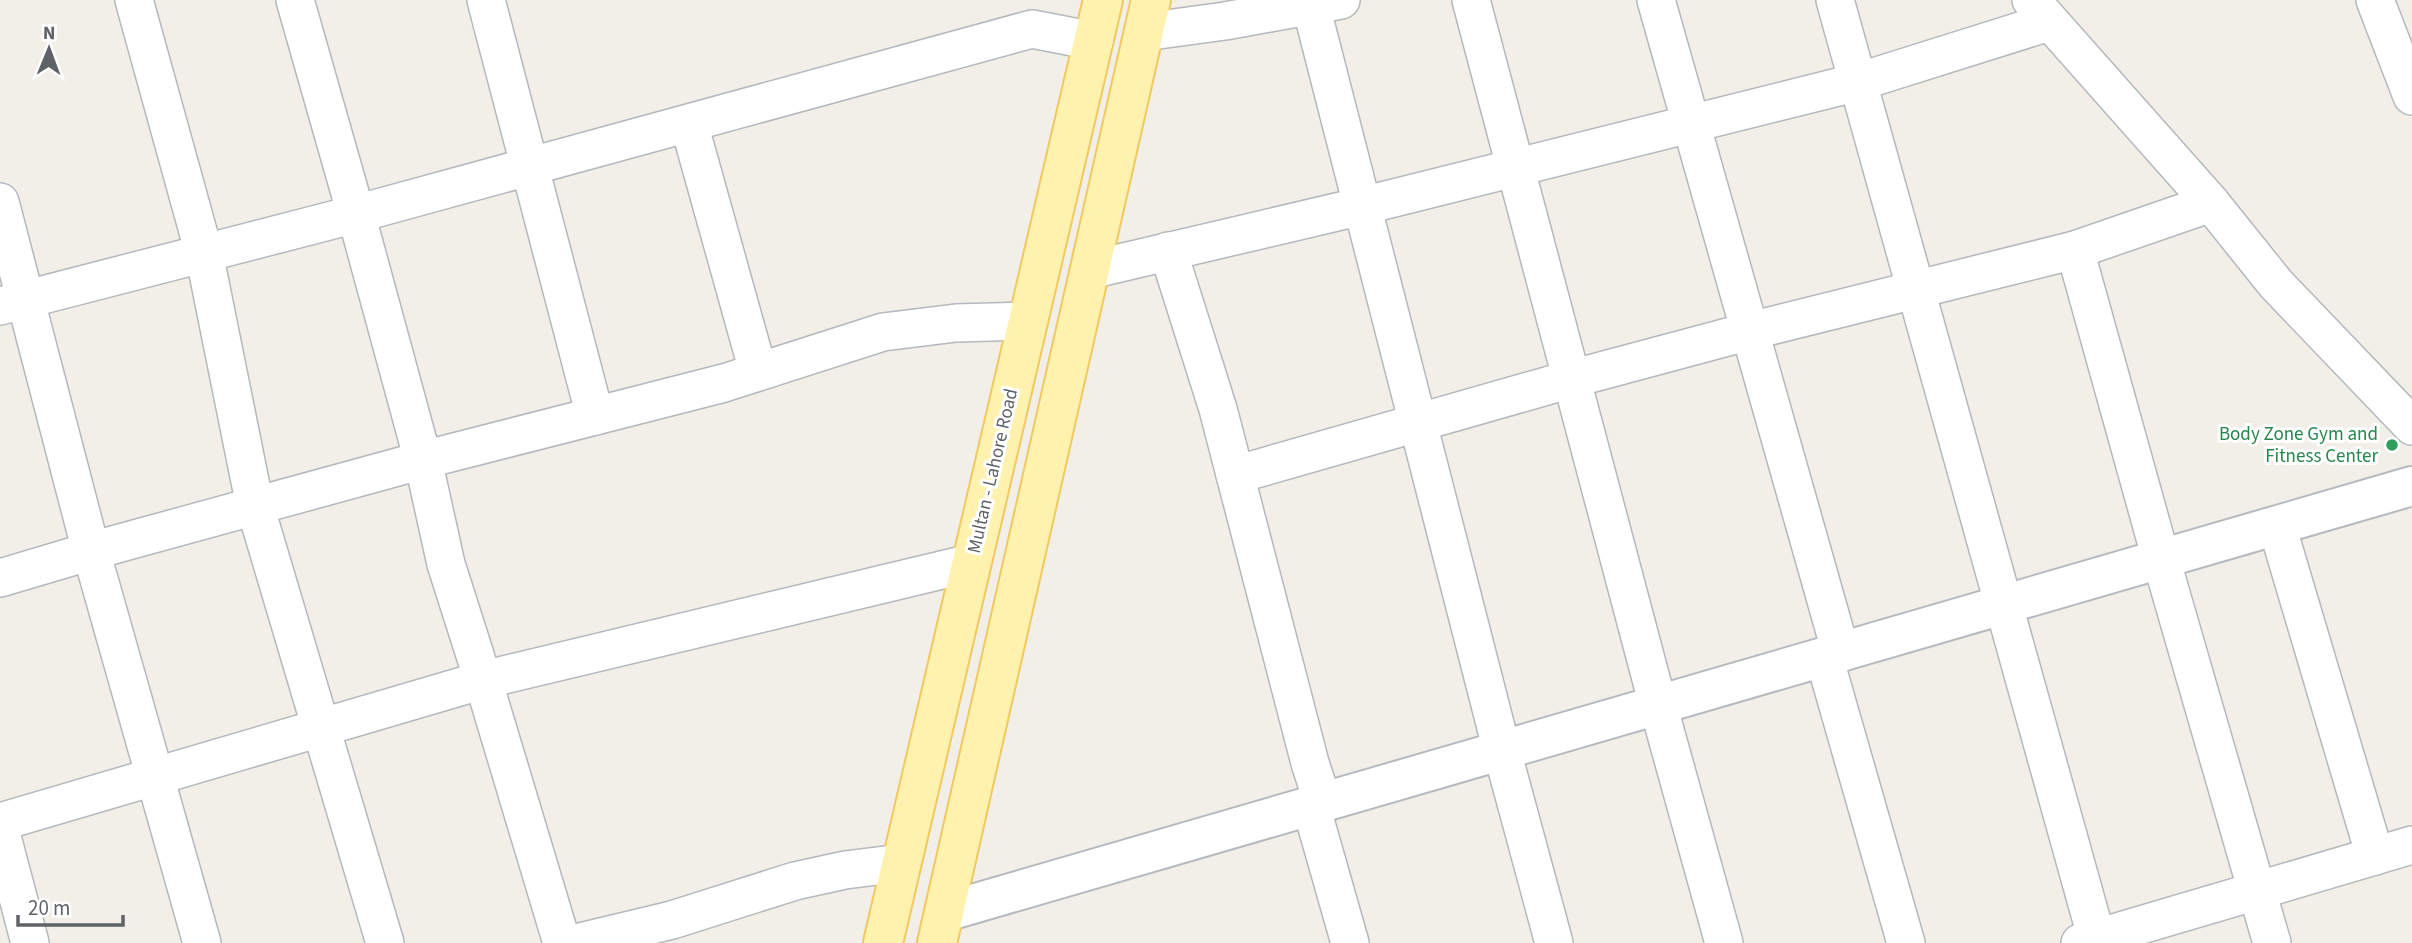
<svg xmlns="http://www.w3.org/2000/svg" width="2412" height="943" font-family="'Source Sans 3',sans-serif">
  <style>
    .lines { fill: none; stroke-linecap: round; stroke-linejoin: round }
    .street-casing { stroke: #b5b8bc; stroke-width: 40 }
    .secondary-casing { stroke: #b6babf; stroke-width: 42 }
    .primary-casing { stroke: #f2c960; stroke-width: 42 }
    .street { stroke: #fff; stroke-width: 37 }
    .secondary { stroke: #fff; stroke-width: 38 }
    .primary { stroke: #fff2af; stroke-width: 38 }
    .leisure-dot { fill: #2e9e5b; stroke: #fff; stroke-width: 2.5 }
    .labels { text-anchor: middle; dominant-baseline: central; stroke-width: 6; stroke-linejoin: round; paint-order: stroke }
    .leisure-label { font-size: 19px; fill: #27864d; stroke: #fff; text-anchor: end }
    .street-label { font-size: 19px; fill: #5f6368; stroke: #fff }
  </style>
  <rect width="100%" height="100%" fill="#f1efe8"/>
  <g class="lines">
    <defs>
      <g id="street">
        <polyline points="134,0 204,253 255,506 385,943"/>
        <polyline points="295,0 356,214 423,460 446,564 483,680 562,943"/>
        <polyline points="486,0 595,416"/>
        <polyline points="1471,0 1658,705 1724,943"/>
        <polyline points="1656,0 1841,653"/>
        <polyline points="1835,0 2098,943"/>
        <polyline points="2031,0 2211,203 2276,284 2412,426"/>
        <polyline points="2375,0 2412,96"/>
        <polyline points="1311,6 1502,751 1554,943"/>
        <polyline points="1144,32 1225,21 1341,0"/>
        <polyline points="689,124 758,371"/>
        <polyline points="0,202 91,551 202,943"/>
        <polyline points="2075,250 2161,559 2272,943"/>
        <polyline points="1168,251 1218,409 1310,763 1323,803"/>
        <polyline points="1090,270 1362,206 1858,82 2049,22"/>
        <polyline points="0,306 356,214 1032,29 1094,41"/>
        <polyline points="1235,475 1571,379 1750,331 2075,250 2211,203"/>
        <polyline points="2277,526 2375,856"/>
        <polyline points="0,578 91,551 423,460 724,383 883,332 956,323 1028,321"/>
        <polyline points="1824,657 1906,943"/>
        <polyline points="1311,806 1350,943"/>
        <polyline points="0,822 483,680 971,563"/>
        <polyline points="0,829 30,943"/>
        <polyline points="576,943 672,920 795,881 845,870 901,863"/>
        <polyline points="2080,943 2412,845"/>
      </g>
      <polyline id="secondary" points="945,912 2412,486"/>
      <g id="primary">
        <polyline points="883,943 1103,0"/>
        <polyline points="937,943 1151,0"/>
      </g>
    </defs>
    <use href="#street" class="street-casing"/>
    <use href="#secondary" class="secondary-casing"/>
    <use href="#primary" class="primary-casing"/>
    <use href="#street" class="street"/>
    <use href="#secondary" class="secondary"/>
    <use href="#primary" class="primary"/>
  </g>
  <circle class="leisure-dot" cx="2392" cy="445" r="7"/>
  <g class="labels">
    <g class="leisure-label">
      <text x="2378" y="434">Body Zone Gym and<tspan x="2378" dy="22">Fitness Center</tspan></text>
    </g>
    <g class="street-label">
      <text transform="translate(993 471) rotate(-77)">Multan - Lahore Road</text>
    </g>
  </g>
  <g transform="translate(49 49) rotate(1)" stroke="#ffffff" stroke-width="5" paint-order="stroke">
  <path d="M0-5L12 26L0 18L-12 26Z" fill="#5f6368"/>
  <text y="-10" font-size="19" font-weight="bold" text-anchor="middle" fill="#5f6368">N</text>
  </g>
  <path d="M18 915v10h105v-10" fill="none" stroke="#5f6368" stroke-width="3.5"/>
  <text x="28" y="915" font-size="21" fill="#5f6368" stroke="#ffffff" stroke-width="5" paint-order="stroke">20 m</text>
</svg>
